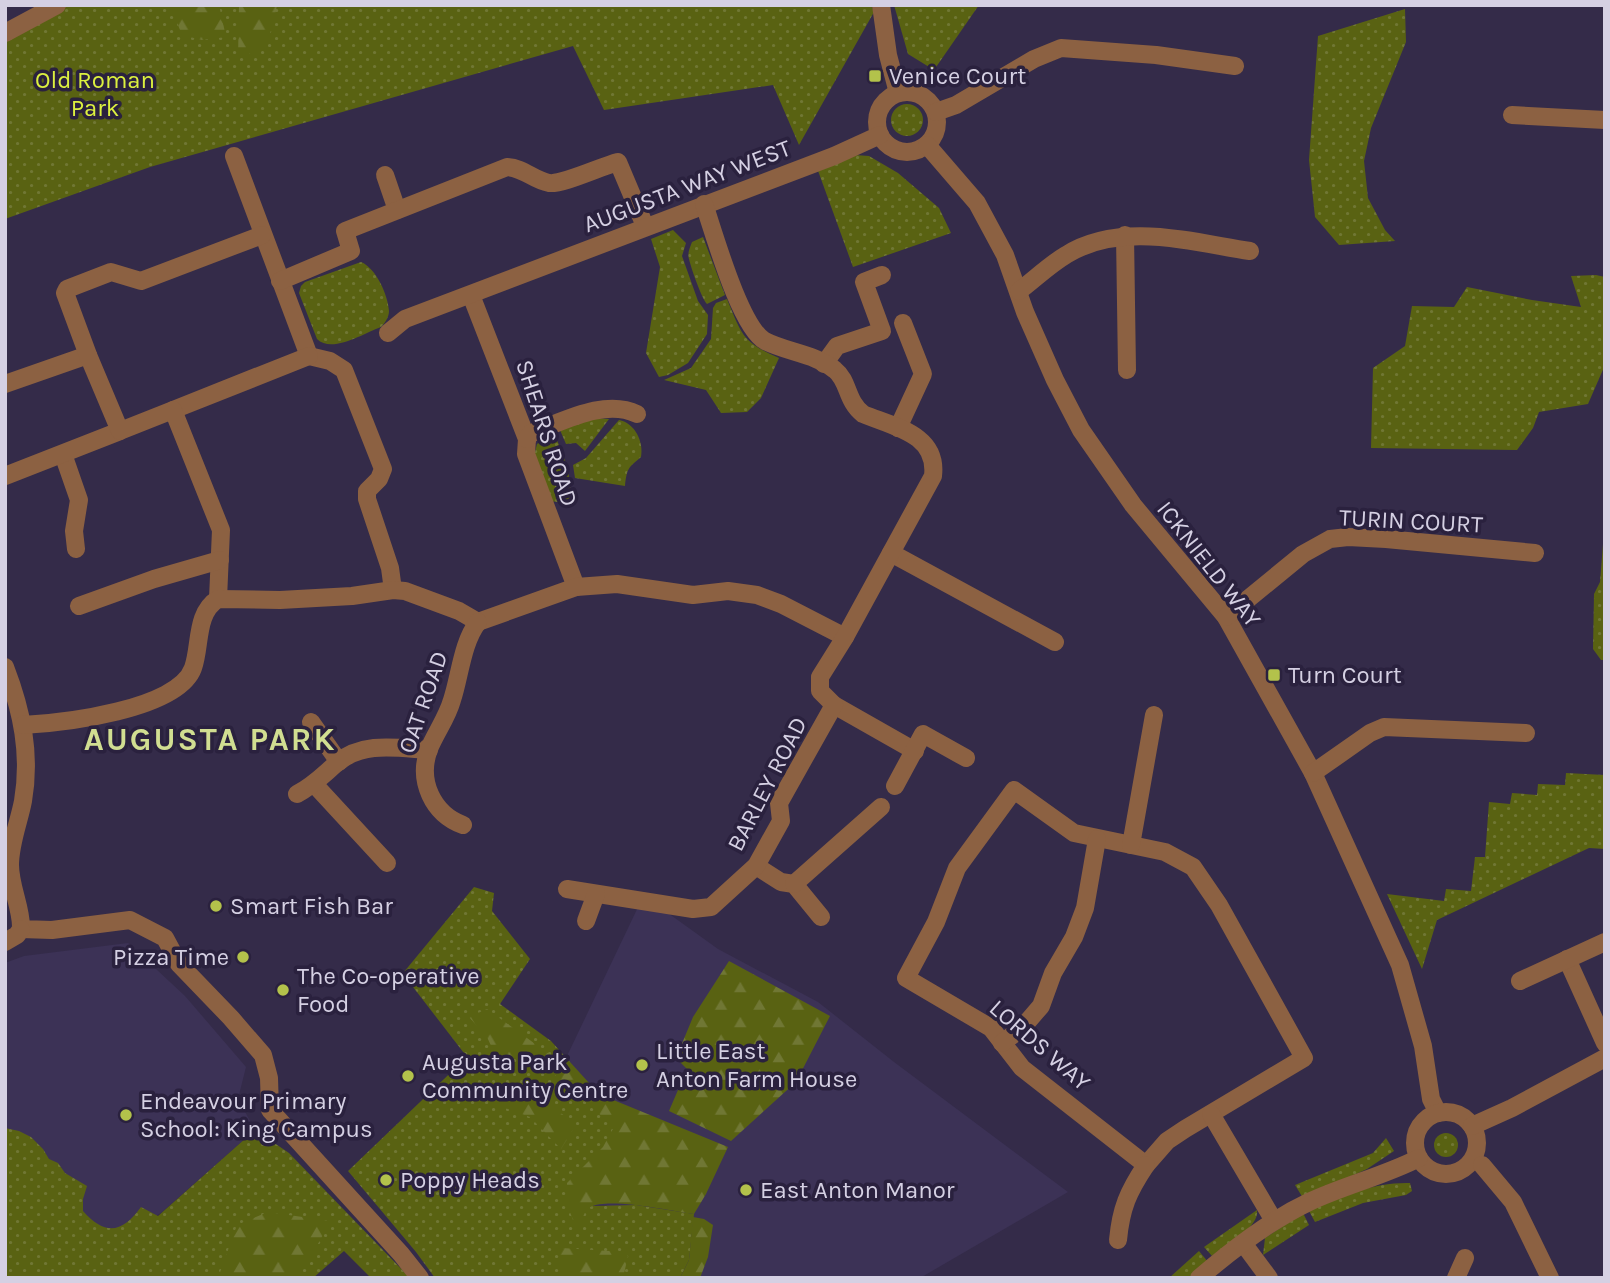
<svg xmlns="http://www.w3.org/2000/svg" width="1610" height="1283" font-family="Karla,sans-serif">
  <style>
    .built { fill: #3c3256 }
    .grass { fill: url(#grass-dots) }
    .forest { fill: url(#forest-firs) }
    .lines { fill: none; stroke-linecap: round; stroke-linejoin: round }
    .minor { stroke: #8c6142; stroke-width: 18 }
    .poi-dot { fill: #b3c24b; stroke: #2a213e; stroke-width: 2.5 }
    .labels { text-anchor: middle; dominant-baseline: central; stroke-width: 7; stroke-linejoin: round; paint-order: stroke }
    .poi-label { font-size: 24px; fill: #d5d0e3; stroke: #2a213e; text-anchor: start }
    .park-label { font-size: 24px; fill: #dcf03f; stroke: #2a213e }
    .street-label { font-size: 24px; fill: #d5d0e3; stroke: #2a213e }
    .district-label { font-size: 32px; font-weight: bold; letter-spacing: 2px; fill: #d1de91; stroke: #2a213e }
  </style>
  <defs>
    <pattern id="grass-dots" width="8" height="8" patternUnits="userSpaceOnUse" patternTransform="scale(1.75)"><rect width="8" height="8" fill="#596212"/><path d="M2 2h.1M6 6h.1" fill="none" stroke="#707734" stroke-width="1.8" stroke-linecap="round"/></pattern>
    <pattern id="forest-firs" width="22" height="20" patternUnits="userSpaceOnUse" patternTransform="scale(1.75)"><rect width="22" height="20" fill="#596212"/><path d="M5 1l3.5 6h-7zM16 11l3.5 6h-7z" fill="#707734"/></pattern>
  </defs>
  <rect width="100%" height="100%" fill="#342b49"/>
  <g class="built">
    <polygon points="640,903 661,908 718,949 818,1002 894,1062 1068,1192 920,1278 680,1278 689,1260 606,1205 591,1206 567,1056"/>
    <polygon points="128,943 185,996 246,1067 238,1099 255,1130 162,1212 129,1235 5,1278 5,963 24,956"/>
  </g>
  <g class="grass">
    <polygon points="62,5 871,5 874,12 799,145 773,85 604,110 573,46 150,167 5,219 5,37"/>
    <polygon points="894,5 979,5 934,70 908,54"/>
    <polygon points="1405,9 1406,42 1371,128 1364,161 1368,198 1385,230 1395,241 1339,245 1315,217 1309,160 1318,36"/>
    <circle cx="907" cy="120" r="16"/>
    <polygon points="855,155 869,156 898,173 939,208 951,233 853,267 817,168"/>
    <polygon points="673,230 686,243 682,256 698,301 708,315 707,334 688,363 668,375 659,377 646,353 660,267 651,239"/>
    <path d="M703 237 725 295 707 304C702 299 691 268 689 259 687 253 690 248 692 242Z"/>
    <path d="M361 262C376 268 388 295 389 311 389 317 385 323 381 327 364 333 332 354 317 339L299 293 301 286 305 282Z"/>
    <polygon points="1596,275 1605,277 1605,365 1588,404 1539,412 1533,428 1517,450 1371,448 1373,368 1405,346 1412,306 1454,307 1467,287 1532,300 1581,307 1571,276"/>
    <path d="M727 299C742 335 742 342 779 358L761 398 747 412 721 413 706 390 664 380 691 368 711 339 713 308 716 303Z"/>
    <polygon points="594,418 609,419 585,451 576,443 566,444 560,430"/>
    <path d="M619 420C635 423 644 442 641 457 628 468 627 468 625 486L575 478 573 465 586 458Z"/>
    <path d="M554 434C564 455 574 480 569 504L551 501 534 456 537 444Z"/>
    <polygon points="1605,543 1605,660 1601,660 1593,649 1594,594 1600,582 1603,544"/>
    <polygon points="1566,773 1605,775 1605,849 1589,848 1437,920 1422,969 1387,894 1444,901 1446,889 1471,891 1475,857 1485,857 1489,802 1510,804 1512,793 1537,795 1538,784 1565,785"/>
    <polygon points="474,887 494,893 492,911 530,959 500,1004 551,1041 628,1126 592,1206 636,1205 694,1214 689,1260 680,1278 435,1278 416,1252 348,1171 467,1057 413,987 399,978"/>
    <path d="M5 1128 19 1131 31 1137 43 1149 49 1159 58 1163 65 1173 87 1186 83 1199V1211C106 1237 123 1232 141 1207L158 1216 255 1130 289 1153 410 1278H371L344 1251 313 1278H5Z"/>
    <circle cx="1446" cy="1145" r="12"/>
    <polygon points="1386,1138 1394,1151 1367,1169 1303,1198 1295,1185 1373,1153"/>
    <path d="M1410 1183 1412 1191 1406 1195 1363 1203 1315 1222 1309 1211C1339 1196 1376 1182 1410 1183Z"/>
    <path d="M1257 1210C1260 1227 1225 1246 1212 1256L1204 1247Z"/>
    <polygon points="1303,1213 1309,1225 1263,1255 1265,1238"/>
    <polygon points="1199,1251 1208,1262 1188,1278 1169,1278"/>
  </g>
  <g class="forest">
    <polygon points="170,5 219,5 226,37 202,40 182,35"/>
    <path d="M239 5H277C271 36 270 46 238 59Z"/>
    <polygon points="729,961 830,1016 796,1082 731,1141 669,1111 687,1069 676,1058 693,1017"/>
    <path d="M487 1009 611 1099 728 1147 706 1194 694 1214C671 1211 609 1197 590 1207 584 1211 582 1220 579 1226L574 1223 567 1204V1183L603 1147 614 1127 547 1068 493 1050 487 1037 469 1017Z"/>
    <polygon points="484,1080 542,1098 576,1125 561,1149 530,1117 488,1102"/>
    <path d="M268 1212 330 1221C321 1241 303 1273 280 1278 261 1282 237 1278 218 1278L237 1225Z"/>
    <polygon points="693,1217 704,1219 713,1225 708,1257 700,1278 680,1278 689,1260"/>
    <polygon points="562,1248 625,1252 628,1256 623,1278 575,1278 557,1263"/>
  </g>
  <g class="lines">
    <g class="minor">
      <polyline points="881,5 888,55 898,93"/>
      <polyline points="5,33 57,5"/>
      <circle cx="907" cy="122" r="30"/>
      <polyline points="936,112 956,105 1034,59 1061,48 1156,55 1235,66"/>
      <polyline points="1512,115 1605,120"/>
      <polyline points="927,145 977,203 1005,255 1025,312 1055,380 1081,430 1133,505 1226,617 1313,773 1400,965 1423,1046 1431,1099 1438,1113"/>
      <polyline points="234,156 309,356"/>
      <polyline points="385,175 397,210"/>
      <polyline points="1125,235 1127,370"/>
      <path d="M280 281 351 251 345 231 507 167C524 168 533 180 549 183 562 185 602 166 618 162L645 226"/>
      <path d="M1019 291C1034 280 1049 265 1066 255 1120 221 1191 242 1250 251"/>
      <polyline points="471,295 527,439 526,454 576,587"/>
      <polyline points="388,333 405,319 834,156 880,135"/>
      <polyline points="309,356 330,361 344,370 383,469 379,479 367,491 367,499 390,568 393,590"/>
      <polyline points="824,364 837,346 882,331 864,282 882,275"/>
      <polyline points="5,384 88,355"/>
      <polyline points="173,410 309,356"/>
      <polyline points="898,428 923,374 903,323"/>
      <path d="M527 439 530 434 539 430C568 419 607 399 637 414"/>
      <polyline points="63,454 79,500 74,531 76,549"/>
      <polyline points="5,476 120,431"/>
      <polyline points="891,553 1055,642"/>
      <polyline points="218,599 221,530 173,410 120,431 88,355 65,293 67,289 111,272 141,281 262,235"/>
      <polyline points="79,606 154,579 220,560"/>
      <polyline points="1226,617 1303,554 1330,539 1348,537 1386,539 1535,553"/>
      <polyline points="478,622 576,587 617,584 693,595 728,591 757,595 781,604 845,637"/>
      <path d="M5 667C22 711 31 754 23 801 19 822 10 843 10 865 10 887 22 909 21 929L52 930 130 920 165 938 179 964 231 1018 263 1055 269 1078 270 1110 401 1254 420 1278"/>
      <polyline points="834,705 915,751"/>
      <polyline points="311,722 339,762"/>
      <path d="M23 725C62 723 178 710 193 668 201 646 195 613 218 599L280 600 352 596 393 590 405 591 459 611 478 622"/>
      <polyline points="1313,773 1370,733 1384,727 1526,733"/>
      <polyline points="315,785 387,863"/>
      <polyline points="895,786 923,734 966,758"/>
      <polygon points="1014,790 1074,833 1165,852 1193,867 1219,905 1304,1058 1185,1129 1167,1141 1146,1165 1022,1068 991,1028 906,978 936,922 957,868"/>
      <path d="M297 794C314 785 323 775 337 763 363 741 397 748 429 750"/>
      <path d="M463 825C433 814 417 781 429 749 436 732 447 718 452 700 460 676 462 643 478 622"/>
      <polyline points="1131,845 1154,715"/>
      <polyline points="756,866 781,882 794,884 821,917"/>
      <polyline points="794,884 881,807"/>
      <path d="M567 889 693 909 711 907 756 866 781 821 779 803 834 705 820 691V677L845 637 933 476C938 434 894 427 863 414 846 401 849 381 835 370 816 354 786 352 765 341 740 327 714 233 704 204"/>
      <polyline points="586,921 596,894"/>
      <polyline points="5,942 17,935 21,929"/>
      <polyline points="1567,959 1605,1043"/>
      <polyline points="1520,981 1605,942"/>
      <polyline points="1002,1043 1022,1028 1041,1006 1053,973 1074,937 1085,908 1097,839"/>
      <circle cx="1446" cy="1143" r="31"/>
      <polyline points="1211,1114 1274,1221"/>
      <polyline points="1472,1126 1512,1108 1605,1058"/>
      <polyline points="1482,1165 1513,1202 1550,1278"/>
      <path d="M1118 1240C1121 1208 1128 1192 1146 1165"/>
      <polyline points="1243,1243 1269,1278"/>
      <path d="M1199 1278C1233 1249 1269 1221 1309 1202 1345 1185 1384 1176 1419 1158"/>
      <polyline points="1456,1278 1465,1258"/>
    </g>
  </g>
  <g class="poi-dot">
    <rect x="868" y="69" width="14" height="14" rx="3.5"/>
    <rect x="1267" y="668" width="14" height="14" rx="3.5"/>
    <circle cx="216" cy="906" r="7"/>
    <circle cx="243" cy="957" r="7"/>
    <circle cx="283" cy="990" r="7"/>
    <circle cx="642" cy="1065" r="7"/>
    <circle cx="408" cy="1076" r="7"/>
    <circle cx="126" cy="1115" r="7"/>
    <circle cx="386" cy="1180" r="7"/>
    <circle cx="746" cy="1190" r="7"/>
  </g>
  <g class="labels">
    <g class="poi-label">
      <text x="889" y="76">Venice Court</text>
      <text x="1288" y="675">Turn Court</text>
      <text x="230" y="906">Smart Fish Bar</text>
      <text x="229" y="957" text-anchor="end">Pizza Time</text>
      <text x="297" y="976">The Co-operative<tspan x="297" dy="28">Food</tspan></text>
      <text x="656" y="1051">Little East<tspan x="656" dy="28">Anton Farm House</tspan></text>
      <text x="422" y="1062">Augusta Park<tspan x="422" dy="28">Community Centre</tspan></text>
      <text x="140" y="1101">Endeavour Primary<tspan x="140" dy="28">School: King Campus</tspan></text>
      <text x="400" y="1180">Poppy Heads</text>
      <text x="760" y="1190">East Anton Manor</text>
    </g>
    <g class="park-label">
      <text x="95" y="80">Old Roman<tspan x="95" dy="28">Park</tspan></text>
    </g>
    <g class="street-label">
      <text transform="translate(687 186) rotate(-21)">AUGUSTA WAY WEST</text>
      <text transform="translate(547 433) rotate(72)">SHEARS ROAD</text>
      <text transform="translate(1411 521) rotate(3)">TURIN COURT</text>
      <text transform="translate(1209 564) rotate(52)">ICKNIELD WAY</text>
      <text transform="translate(423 702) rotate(-71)">OAT ROAD</text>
      <text transform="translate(767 784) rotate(-63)">BARLEY ROAD</text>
      <text transform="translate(1040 1045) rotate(41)">LORDS WAY</text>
    </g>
    <g class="district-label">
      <text x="210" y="739">AUGUSTA PARK</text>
    </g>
  </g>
  <rect width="1610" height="1283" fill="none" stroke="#d5d0e3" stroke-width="14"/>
</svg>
